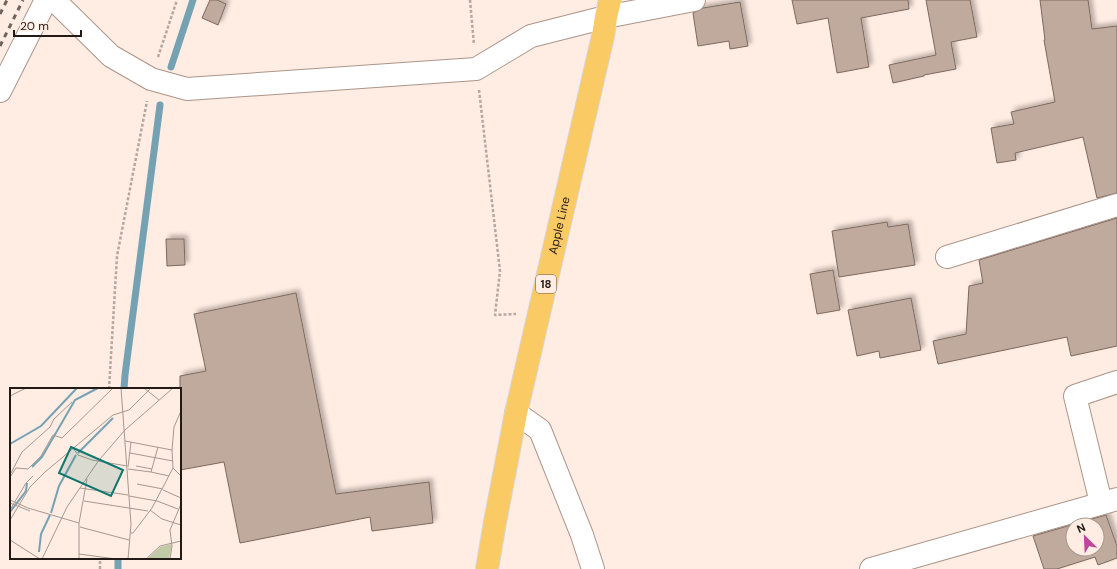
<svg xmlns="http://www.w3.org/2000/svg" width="1117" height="569" font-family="'DM Sans',sans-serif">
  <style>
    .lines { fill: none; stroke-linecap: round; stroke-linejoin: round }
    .stream { stroke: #75a2b3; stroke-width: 7 }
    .building { fill: #c0aa9e; stroke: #7d695e; fill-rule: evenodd; filter: url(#shadow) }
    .minor-casing { stroke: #ab958a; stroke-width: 24 }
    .highway-casing { stroke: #d7d6d5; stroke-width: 24 }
    .path { stroke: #b6a79f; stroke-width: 2.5; stroke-dasharray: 3 2; stroke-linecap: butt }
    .minor { stroke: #fff; stroke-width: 22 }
    .highway { stroke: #faca64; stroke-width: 22 }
    .rail { stroke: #6e635c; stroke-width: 3; stroke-dasharray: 5 5; stroke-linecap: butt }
    .labels { text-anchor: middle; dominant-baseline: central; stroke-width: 3.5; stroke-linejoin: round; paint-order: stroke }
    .shield { fill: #ffece2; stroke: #645952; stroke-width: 1 }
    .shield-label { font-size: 11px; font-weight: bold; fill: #221a15 }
    .street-label { font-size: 12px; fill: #221a15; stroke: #ffece2 }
    .inset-river { fill: none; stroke: #75a2b3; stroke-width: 2 }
    .inset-road { fill: none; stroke: #a79890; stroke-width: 1 }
    .view { fill: #0f766e; fill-opacity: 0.15; stroke: #0f766e; stroke-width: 2 }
    .inset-edge { fill: none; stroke: #221a15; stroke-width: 2 }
  </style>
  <defs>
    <filter id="shadow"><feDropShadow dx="3.5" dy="-3.5" stdDeviation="2" flood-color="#0004"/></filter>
  </defs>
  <rect width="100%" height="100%" fill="#ffece2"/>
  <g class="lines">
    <g class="stream">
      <polyline points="171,67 193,0"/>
      <polyline points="124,389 125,375 160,105"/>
      <polyline points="118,569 118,558"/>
    </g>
  </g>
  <g class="building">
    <polygon points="210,0 217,0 226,4 218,25 202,18"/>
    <polygon points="792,0 908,0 909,9 861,18 869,67 837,73 828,18 797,24"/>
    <polygon points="926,0 970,0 977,37 951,42 956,69 924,75 924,76 893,83 889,65 936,55"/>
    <polygon points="1040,0 1088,0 1092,29 1117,26 1117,193 1097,198 1083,137 1015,153 1016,160 997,163 991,128 1014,124 1011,112 1055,102 1044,40 1045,40"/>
    <polygon points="740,2 748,46 730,49 729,41 698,46 693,13 703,8"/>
    <polygon points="1117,218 1117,346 1071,356 1067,337 938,364 933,341 966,334 969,286 983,283 979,260"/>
    <polygon points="887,222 888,227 908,224 915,265 839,277 832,231"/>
    <polygon points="166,239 184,239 185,265 167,266"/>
    <polygon points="833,270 840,310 817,314 810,274"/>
    <polygon points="296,293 336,494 429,482 433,523 372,531 370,517 240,543 224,462 180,470 180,376 206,371 194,314"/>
    <polygon points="911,298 921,350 880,358 879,351 857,356 848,310"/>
    <path d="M1106 515 1117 546V558L1098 565 1095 557 1057 569H1044L1033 536ZM1073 525H1097V549H1073Z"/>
  </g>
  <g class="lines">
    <defs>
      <g id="minor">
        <polyline points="54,0 111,56 151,79 187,89 476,69 531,36 606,17 694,0"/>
        <polyline points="0,91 46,0"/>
        <polyline points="947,257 1117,205"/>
        <polyline points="516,413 540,430 582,535 593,569"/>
        <polyline points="1101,503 1075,396 1117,382"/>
        <polyline points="871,569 1117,499"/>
      </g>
      <g id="highway">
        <path id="s1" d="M487 569 495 522 516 413 603 36 606 17 610 0"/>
      </g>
    </defs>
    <use href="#minor" class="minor-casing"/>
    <use href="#highway" class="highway-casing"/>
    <g class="path">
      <polyline points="470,0 474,45"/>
      <polyline points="158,57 177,0"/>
      <polyline points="479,90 500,271 495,315 516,314"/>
      <polyline points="109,389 117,256 147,101"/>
      <polyline points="100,569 100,558"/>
    </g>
    <use href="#minor" class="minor"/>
    <use href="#highway" class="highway"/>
    <g class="rail">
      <polyline points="0,14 7,0"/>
      <polyline points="0,46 23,0"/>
    </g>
  </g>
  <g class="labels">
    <rect class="shield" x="536" y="275" width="20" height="18" rx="3"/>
    <g class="shield-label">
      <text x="546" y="284">18</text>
    </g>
    <g class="street-label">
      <text stroke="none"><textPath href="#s1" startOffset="351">Apple Line</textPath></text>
    </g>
  </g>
  <g transform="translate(10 388)">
    <rect width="171" height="171" fill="#ffece2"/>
    <path d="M162 156 159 171H137L150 159Z" fill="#c2c9a6"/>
    <path class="inset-river" d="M0 56 31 38 67 0M68 65 103 30M22 79 32 69 65 12 88 0M0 124 16 103 17 95M41 125 49 98 66 67M29 164 31 146 40 127"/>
    <path class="inset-road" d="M111 0 121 136 118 171M134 0 149 12M0 8 16 0M171 23 164 39 162 62 163 80 171 88M115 53 162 62M148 59 141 84 159 88M63 60 68 67 82 72 117 78M120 65 163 73M126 78 142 81M118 79 121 54M118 81 141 84M1 85 12 64 40 39 44 31 62 14M0 89 6 80 18 81 31 68 43 47 52 50 103 0M127 96 153 101M70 100 118 107M153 102 171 110M119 108 147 113 168 121M0 112 18 120 69 135M74 113 138 123M0 115 20 123M0 122 16 95 23 88M140 122 152 131 171 137M0 132 20 99 35 84 103 27 119 22 141 0M70 139 119 152M120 145H123L142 120 163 80M0 152 30 171M69 166 106 171M32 171 57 119 89 72 115 42 163 0M69 171V135L77 91M136 171 150 158 171 153M160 171 162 158 160 142 171 116"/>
    <path class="view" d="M61 59 113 82 101 108 49 85Z"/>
    <rect width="171" height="171" class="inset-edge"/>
  </g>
  <g transform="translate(1085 537) rotate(336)"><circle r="19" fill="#ffece2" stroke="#a79890"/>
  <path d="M0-3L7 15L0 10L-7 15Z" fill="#be469b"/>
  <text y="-6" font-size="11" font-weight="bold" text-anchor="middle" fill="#221a15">N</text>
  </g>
  <path d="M14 30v6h67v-6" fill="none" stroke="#221a15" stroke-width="2"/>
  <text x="20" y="30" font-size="12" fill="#221a15" stroke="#ffece2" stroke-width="3" paint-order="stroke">20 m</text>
</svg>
